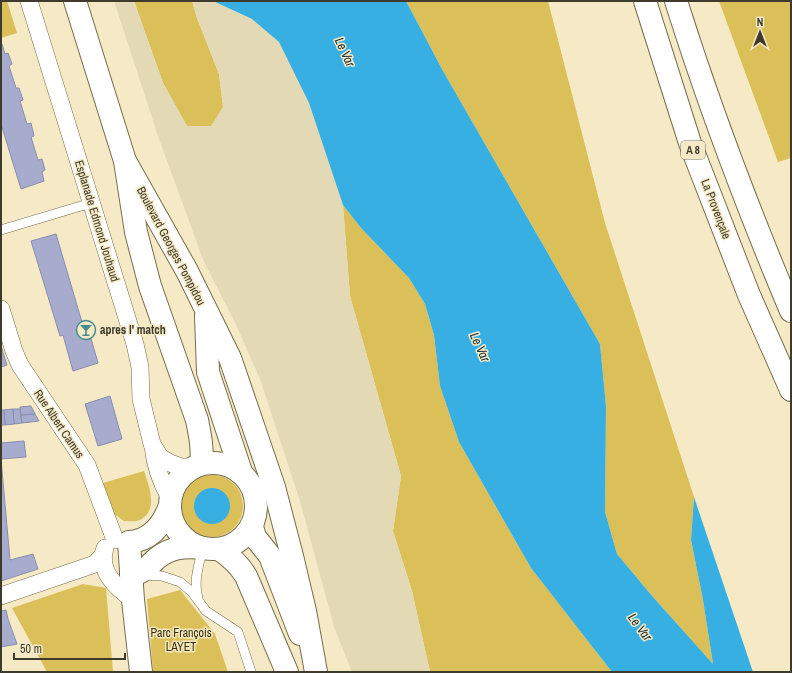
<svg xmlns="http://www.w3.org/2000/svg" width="792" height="673" font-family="'Archivo Narrow',sans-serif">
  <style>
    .green { fill: #dbbf58 }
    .sand { fill: #e3d9b5 }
    .water { fill: #38afe3 }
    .building { fill: #a7abce; stroke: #898dae }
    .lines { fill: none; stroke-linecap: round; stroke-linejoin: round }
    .service-casing { stroke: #766d4c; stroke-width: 10 }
    .minor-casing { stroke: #766d4c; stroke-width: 18 }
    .tertiary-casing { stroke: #766d4c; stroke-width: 24 }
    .secondary-casing { stroke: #766d4c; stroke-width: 24 }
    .motorway-casing { stroke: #766d4c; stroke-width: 24 }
    .service { stroke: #fff; stroke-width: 9 }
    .minor { stroke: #fff; stroke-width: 17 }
    .tertiary { stroke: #fff; stroke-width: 22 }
    .secondary { stroke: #fff; stroke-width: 22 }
    .motorway { stroke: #fff; stroke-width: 22 }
    .labels { text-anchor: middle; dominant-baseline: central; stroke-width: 3; stroke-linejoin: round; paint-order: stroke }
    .shield { fill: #f5eac5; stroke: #756f5a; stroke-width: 1 }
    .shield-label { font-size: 11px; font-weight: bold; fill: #3e3a2c }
    .street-label { font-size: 12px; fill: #3e3a2c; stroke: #f5eac5 }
    .poi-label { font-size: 12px; font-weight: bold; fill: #3e3a2c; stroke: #f5eac5; text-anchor: start }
    .park-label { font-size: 12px; fill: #372c00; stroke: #f5eac5 }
    .water-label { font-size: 13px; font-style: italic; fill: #192d37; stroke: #f5eac5 }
  </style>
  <rect width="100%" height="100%" fill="#f5eac5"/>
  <g class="green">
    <polygon points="1,1 7,1 17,33 1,38"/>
    <polygon points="134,1 192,1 197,18 219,74 223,107 212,126 187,126 163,83"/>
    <polygon points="406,1 548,1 605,223 694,497 691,540 703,600 713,664 653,597 617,554 605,512 606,406 600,344 443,71"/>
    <polygon points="719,1 791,1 791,158 778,162"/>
    <polygon points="343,205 361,228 409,278 425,304 434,335 440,386 459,442 531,568 612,672 430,672 412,591 393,531 401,476 350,296"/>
    <path d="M144 471C149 486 159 510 140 520 136 522 129 521 124 521L114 514 103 483Z"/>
    <circle cx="212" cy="506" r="31"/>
    <polygon points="83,584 106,588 113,672 47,672 12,608"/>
    <polygon points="180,590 215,634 228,672 153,672 147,599"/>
  </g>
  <polygon class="sand" points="114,1 134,1 163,83 187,126 211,126 223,107 219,74 197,18 192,1 213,1 252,19 279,42 309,103 343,205 350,296 401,476 393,531 412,591 430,672 352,672 334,627 300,501 260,379 234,320 204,262 159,139"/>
  <g class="water">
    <polygon points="213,1 406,1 443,71 600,344 606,406 605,512 617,554 653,597 713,664 703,600 691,540 694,497 753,672 612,672 531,568 459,442 440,386 434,335 425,304 409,278 361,228 343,205 309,103 279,42 252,19"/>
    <circle cx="212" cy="506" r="18"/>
  </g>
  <g class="building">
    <polygon points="2,44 5,54 8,53 12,64 9,66 16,88 19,88 23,100 20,101 27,124 31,123 34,136 31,137 38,160 42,159 45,170 42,172 44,181 21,189 1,124 1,45"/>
    <polygon points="56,234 84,329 88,328 98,363 73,371 63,335 60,336 31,241"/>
    <polygon points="1,346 7,365 1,367"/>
    <polygon points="110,396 122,439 98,446 85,404"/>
    <polygon points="31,406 35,414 21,415 20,407"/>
    <polygon points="13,409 20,409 22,423 14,424"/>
    <polygon points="13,409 14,424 5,425 4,410"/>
    <polygon points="1,410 4,410 5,425 1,425"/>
    <polygon points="35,414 39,421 22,423 21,415"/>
    <polygon points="24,441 26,457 1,459 10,560 33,554 38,569 1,581 1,443"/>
    <polygon points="6,610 8,619 17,644 1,647 1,611"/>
  </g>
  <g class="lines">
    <defs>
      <g id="service">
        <polyline points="1,230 91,203"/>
        <polyline points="143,575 162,576 180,582 192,592 206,611 238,632 251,672"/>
        <path d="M198 598C193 581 199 564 203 548"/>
      </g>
      <g id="minor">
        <polyline points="29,1 135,344 140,367 141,399 152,444 160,457 170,463 181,467 193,467"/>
        <polyline points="1,309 14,351 20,365 87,465 115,540"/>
        <path d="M153 446C155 466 160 481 170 498"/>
        <path d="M105 548C97 571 117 588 133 600"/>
        <polyline points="1,596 92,565 96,563 103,555"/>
      </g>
      <g id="tertiary">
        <path d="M131 575C143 573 148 567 156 559 170 547 185 546 203 548"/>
        <path d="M141 672 133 600 129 542C149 541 162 526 169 508"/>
      </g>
      <g id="secondary">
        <path d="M75 1 125 161 136 232 150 286 197 420C200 435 203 449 201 464"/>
        <polyline points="125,161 187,271 230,358 274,487 292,556 305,611 316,672"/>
        <polyline points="206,316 208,372 241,472"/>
        <circle cx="213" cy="506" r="43"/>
        <polyline points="252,527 255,537 270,556 300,634"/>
        <path d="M219 549C231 557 239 564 246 576L287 672"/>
      </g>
      <g id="motorway">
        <polyline points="645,1 690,143 749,295 791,390"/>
        <path d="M676 1C709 106 748 209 791 311"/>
      </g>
    </defs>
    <use href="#service" class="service-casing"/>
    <use href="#minor" class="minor-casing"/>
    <use href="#tertiary" class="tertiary-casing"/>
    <use href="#secondary" class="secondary-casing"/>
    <use href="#motorway" class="motorway-casing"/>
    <use href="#service" class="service"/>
    <use href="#minor" class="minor"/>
    <use href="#tertiary" class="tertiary"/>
    <use href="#secondary" class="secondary"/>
    <use href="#motorway" class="motorway"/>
  </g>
  <defs>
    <symbol id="bar-ring" viewBox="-11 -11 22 22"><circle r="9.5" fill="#f5eac5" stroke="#468d8d" stroke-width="1.5"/><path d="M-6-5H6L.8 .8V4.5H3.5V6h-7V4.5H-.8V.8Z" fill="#468d8d"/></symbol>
  </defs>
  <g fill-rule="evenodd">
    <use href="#bar-ring" x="75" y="319" width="22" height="22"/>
  </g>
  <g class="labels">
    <rect class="shield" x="681" y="141" width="24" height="18" rx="3"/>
    <g class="shield-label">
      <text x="693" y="150">A 8</text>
    </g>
    <g class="street-label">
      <text transform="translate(716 209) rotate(69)">La Provençale</text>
      <text transform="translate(97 221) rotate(73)">Esplanade Edmond Jouhaud</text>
      <text transform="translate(171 246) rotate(62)">Boulevard Georges Pompidou</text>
      <text transform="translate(59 424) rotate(56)">Rue Albert Camus</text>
    </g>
    <g class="poi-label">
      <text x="100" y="330">apres l' match</text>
    </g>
    <g class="park-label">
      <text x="181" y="633">Parc François<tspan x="181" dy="14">LAYET</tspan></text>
    </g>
    <g class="water-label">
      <text transform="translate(345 52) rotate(65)">Le Var</text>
      <text transform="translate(480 347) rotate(65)">Le Var</text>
      <text transform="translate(640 627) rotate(53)">Le Var</text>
    </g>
  </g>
  <rect width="792" height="673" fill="none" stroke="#3e3a2c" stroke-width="4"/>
  <g transform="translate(760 32)" stroke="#f5eac5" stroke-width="3" paint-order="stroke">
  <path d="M0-3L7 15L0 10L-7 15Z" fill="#3e3a2c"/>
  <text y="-6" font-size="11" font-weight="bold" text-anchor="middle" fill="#3e3a2c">N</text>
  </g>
  <path d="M14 653v6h111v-6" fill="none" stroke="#3e3a2c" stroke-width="2"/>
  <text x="20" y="653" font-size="12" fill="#3e3a2c" stroke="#f5eac5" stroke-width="3" paint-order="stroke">50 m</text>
</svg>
